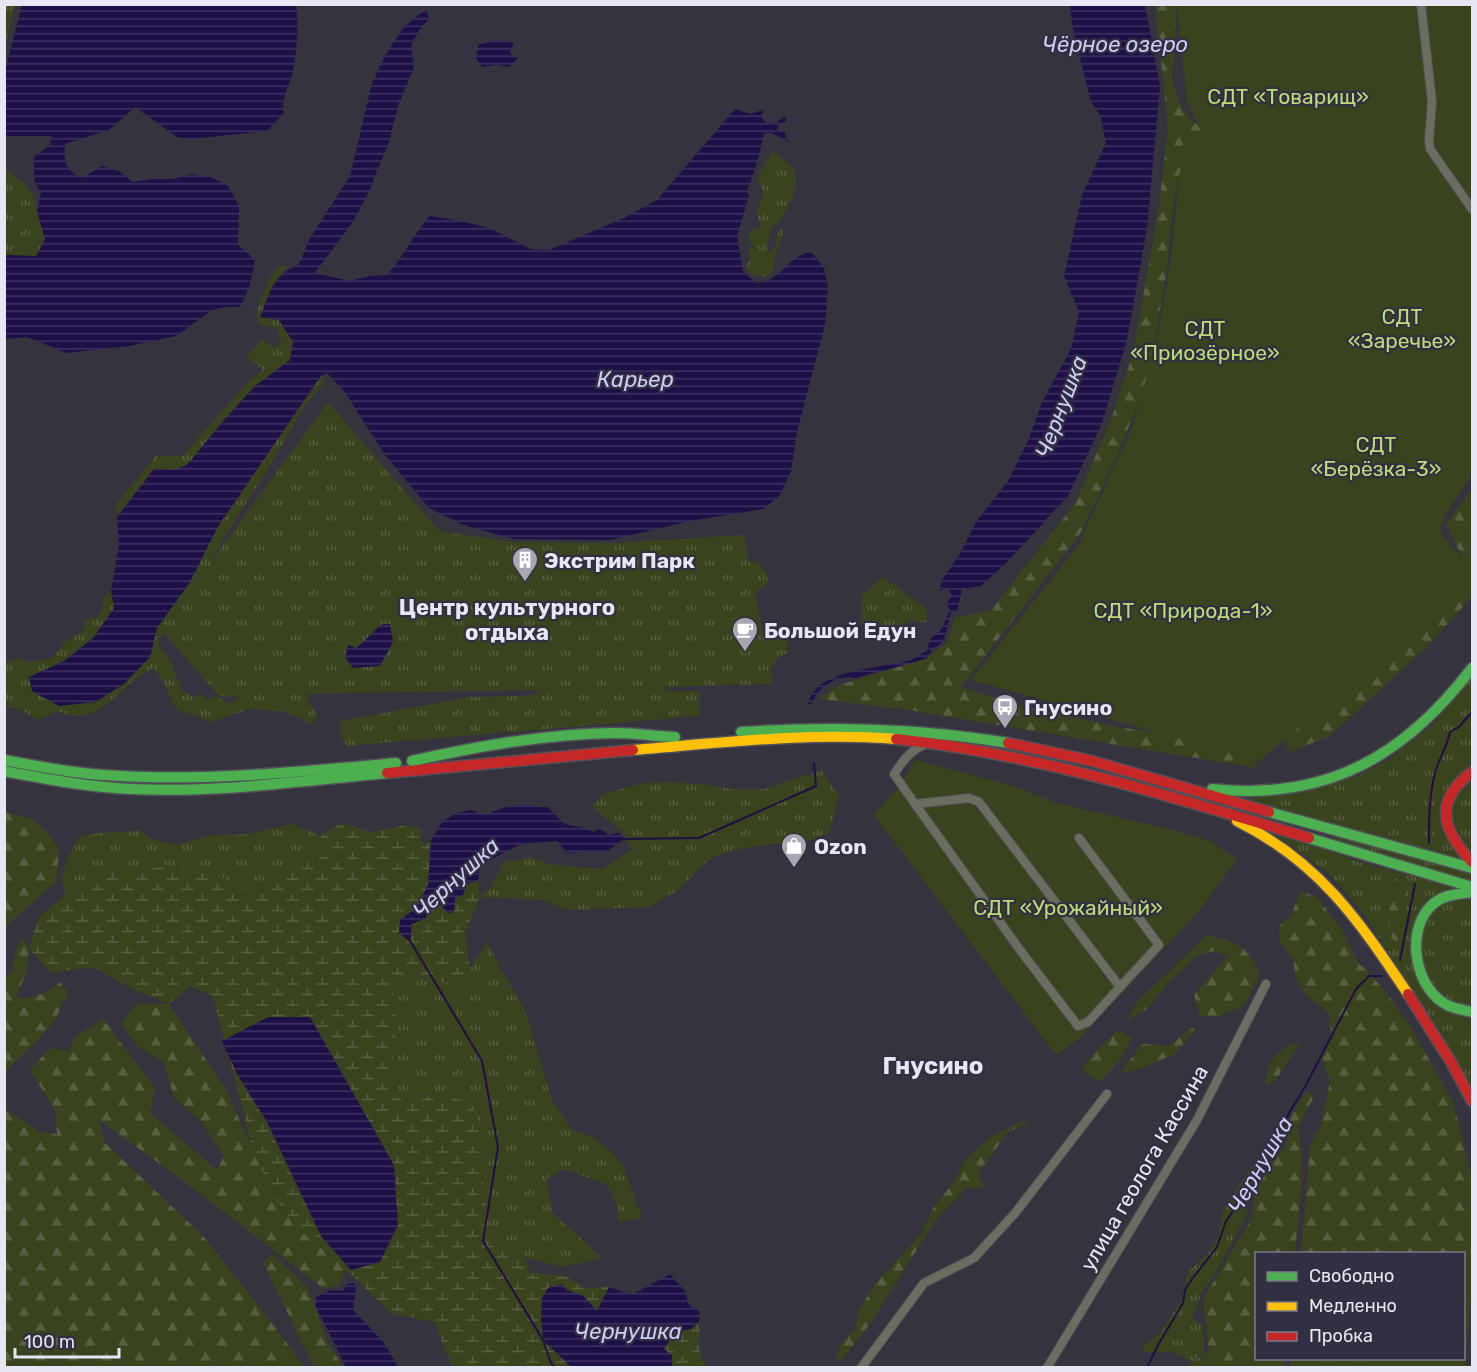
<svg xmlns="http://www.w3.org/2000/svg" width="1477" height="1372" font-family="Rubik,sans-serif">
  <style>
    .grass { fill: url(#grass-tufts); fill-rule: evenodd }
    .forest { fill: url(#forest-firs) }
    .wetland { fill: url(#wetland-marsh) }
    .garden { fill: #39441e }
    .water { fill: url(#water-rules) }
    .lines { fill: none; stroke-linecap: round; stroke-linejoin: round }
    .stream { stroke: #1e0f47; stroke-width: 2 }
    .street-casing { stroke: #51505a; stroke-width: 10 }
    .fast-casing { stroke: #51505a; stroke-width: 13 }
    .slow-casing { stroke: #51505a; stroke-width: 13 }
    .jam-casing { stroke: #51505a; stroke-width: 13 }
    .street { stroke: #6a6e61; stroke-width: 8 }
    .fast { stroke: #4caf50; stroke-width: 10 }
    .slow { stroke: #ffc107; stroke-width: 10 }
    .jam { stroke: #c62828; stroke-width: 10 }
    .labels { text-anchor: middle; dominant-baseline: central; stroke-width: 4.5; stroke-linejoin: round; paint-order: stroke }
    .park-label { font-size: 21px; fill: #bddc75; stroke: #312f42 }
    .poi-label { font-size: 21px; font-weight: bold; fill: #e7e6f3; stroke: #312f42; text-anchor: start }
    .street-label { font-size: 21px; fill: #e7e6f3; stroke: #312f42 }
    .water-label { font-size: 22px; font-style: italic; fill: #ceccf3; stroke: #312f42 }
    .neighbourhood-label { font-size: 22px; font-weight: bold; fill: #e7e6f3; stroke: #312f42 }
    .quarter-label { font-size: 24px; font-weight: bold; fill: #e7e6f3; stroke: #312f42 }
  </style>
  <defs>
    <pattern id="grass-tufts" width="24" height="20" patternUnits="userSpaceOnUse" patternTransform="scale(1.5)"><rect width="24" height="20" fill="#39441e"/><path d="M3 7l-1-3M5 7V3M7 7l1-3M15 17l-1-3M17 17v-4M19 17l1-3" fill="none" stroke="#565f3f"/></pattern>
    <pattern id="forest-firs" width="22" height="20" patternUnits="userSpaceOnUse" patternTransform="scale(1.5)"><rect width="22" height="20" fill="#39441e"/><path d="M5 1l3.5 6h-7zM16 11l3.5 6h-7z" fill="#565f3f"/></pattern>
    <pattern id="wetland-marsh" width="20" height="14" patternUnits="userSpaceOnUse" patternTransform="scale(1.5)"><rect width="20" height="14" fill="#39441e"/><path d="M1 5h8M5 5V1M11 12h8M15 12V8" fill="none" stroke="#565f3f"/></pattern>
    <pattern id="water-rules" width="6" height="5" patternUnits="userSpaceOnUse" patternTransform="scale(1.5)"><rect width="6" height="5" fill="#1e0f47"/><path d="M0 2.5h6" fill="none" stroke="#3f3262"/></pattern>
  </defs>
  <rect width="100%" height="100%" fill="#34333e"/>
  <g class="grass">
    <polygon points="5,4 15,5 5,47 4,5"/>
    <path d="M773 151 793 167C801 186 791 204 780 220 777 224 773 226 771 231 768 236 767 248 767 254L775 247 778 231 783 229C783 239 779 244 776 252 773 260 776 270 769 275 762 279 757 274 750 274L746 268 747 263 750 261 749 251 754 247 748 239 751 231 759 228 761 226C756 216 757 204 764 194L758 181V176Z"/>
    <polygon points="4,168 25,184 33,196 45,239 36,256 5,255"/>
    <path d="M279 266H287L288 267 283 271 260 317 278 320 293 342 290 360 255 386 224 420 187 466 173 470 154 469 117 517 116 504 156 456H182L248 382 263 369 246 358 261 340 274 347 282 341 276 328 260 325 256 316C261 300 266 278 279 266Z"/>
    <path d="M321 376 324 377 323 385 304 406 270 466 225 536 210 563 328 402 439 531 514 542 612 543 744 535 749 562 759 563 767 573 768 583 755 593 764 637 779 635 787 641V653L777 659 770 670 773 684 665 687V691H700L699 716 347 746 340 734 341 721 468 697 529 696 542 690 306 694 317 716 312 724 283 711 249 709 211 722 176 709 164 683 154 668C119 682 101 731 58 711L38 720 19 709 5 707V662L20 657 28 663 52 658 67 640 82 632 86 619 96 618 103 609 102 599 111 591 115 608 93 638 64 661 30 677 125 683 150 657 157 628 190 582 217 528ZM163 632 219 696 241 697 229 704 216 696 207 700 201 693 196 698 183 692 170 660 158 645Z"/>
    <polygon points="883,577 927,609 926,623 913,621 881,630 861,623 861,596"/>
    <polygon points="1472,678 1472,766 1443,800 1469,863 1243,799 1300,793 1358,776 1387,761 1434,723"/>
    <polygon points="822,771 839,796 829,833 803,843 775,844 749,847 719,855 707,861 677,891 649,907 566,910 543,900 480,897 491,887 504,861 516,861 532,857 548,864 603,869 632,849 623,832 592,807 602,794 643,783 672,782 708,785 730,789 765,789 798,777"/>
    <polygon points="1472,776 1472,856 1450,824 1452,799"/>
    <polygon points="291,824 321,836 326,855 303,865 280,882 251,895 228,879 168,865 140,872 116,869 90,885 66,894 61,880 69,854 80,836 98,833 140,831 152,839 176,845 211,835 248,834"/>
    <polygon points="1264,826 1359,862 1458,888 1420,915 1419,980 1472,1016 1472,1087 1437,1027 1361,910 1328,873"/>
    <polygon points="1323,834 1472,872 1472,883 1367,851"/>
    <polygon points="1472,895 1472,1008 1452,1003 1429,980 1419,949 1427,919 1442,903"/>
    <polygon points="487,941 500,968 524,1008 552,1100 572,1130 594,1137 622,1163 642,1218 618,1222 617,1205 606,1184 563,1169 547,1179 552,1212 602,1258 563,1267 526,1258 490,1237 484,1187 482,1146 434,1092 407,1105 390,1093 396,1028 393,988 408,972 459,988"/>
    <polygon points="1252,1166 1261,1173 1250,1191 1246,1215 1218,1269 1201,1294 1192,1317 1203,1327 1204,1353 1192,1362 1171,1352 1142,1352 1145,1345 1161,1332 1182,1299 1188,1271 1208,1254 1218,1237 1224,1207"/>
  </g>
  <g class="forest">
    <path d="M1155 5H1176L1174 64 1171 66C1172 86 1180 114 1198 125 1209 132 1226 135 1238 139L1461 5H1472V142L1263 183 1187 145 1174 199 1167 268 1149 377 1116 458 1080 534 961 687 1012 703 1117 727 1250 745 1257 768 908 710 818 699 842 684 925 659 947 643 955 618 991 610 1074 505 1110 423 1133 353 1159 206 1168 127Z"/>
    <polygon points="1472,489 1472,597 1425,649 1331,735 1290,752 1282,739 1453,586 1462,557 1446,524"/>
    <polygon points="5,812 32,819 48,833 59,850 56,882 5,927"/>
    <polygon points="1395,879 1409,882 1405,923 1399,946 1391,937 1387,896"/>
    <polygon points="1301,891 1317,897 1342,930 1358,963 1366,969 1389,996 1415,1034 1453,1103 1472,1177 1472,1283 1465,1367 1290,1367 1291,1359 1464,1358 1464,1254 1301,1253 1310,1146 1321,1126 1330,1081 1321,1057 1331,1037 1329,1013 1306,996 1295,975 1293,959 1279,942 1280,925 1290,917"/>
    <path d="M1207 935C1238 943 1246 944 1260 975L1244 1006 1218 1016H1200L1194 995 1228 956 1214 951 1197 956 1168 983 1146 1010 1125 1021 1139 1000Z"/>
    <path d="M21 938 29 948 27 970 16 998C34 999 46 993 61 982L68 993 55 1020 38 1040 5 1072V978L13 970 15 952Z"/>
    <polygon points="136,1004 169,1004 225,1088 276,1200 297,1227 346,1270 338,1286 323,1288 182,1180 99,1120 105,1143 203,1236 266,1315 302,1364 308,1367 5,1367 4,1108 39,1131 57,1134 55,1110 30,1070 50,1048 68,1051 75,1037 103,1019 155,1088 150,1113 217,1170 224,1156 200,1120 174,1098 164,1062 138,1047 121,1024"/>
    <polygon points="1192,1027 1195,1031 1175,1054 1142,1068 1120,1074 1142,1044 1169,1046"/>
    <polygon points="1119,1030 1132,1038 1122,1058 1100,1082 1085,1073 1082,1067 1106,1041"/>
    <path d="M1291 1043 1299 1045 1275 1081 1266 1085C1265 1065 1275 1054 1291 1043Z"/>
    <polygon points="1305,1092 1315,1095 1298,1128 1301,1148 1302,1183 1295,1253 1256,1254 1256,1358 1285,1359 1284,1367 1186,1367 1209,1351 1203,1299 1252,1218 1255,1190 1287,1142 1288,1123"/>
    <polygon points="1024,1120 1028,1123 1008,1132 980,1171 980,1178 985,1185 977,1189 967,1187 935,1221 872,1321 841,1361 836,1359 841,1343 856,1329 858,1312 874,1285 921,1234 932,1210 955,1180 966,1159 989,1138"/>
    <polygon points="273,1254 308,1288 327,1341 343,1367 314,1367 263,1262"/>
  </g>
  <g class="wetland">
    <path d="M339 824 355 826 370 833 405 825 422 829 421 840 426 845 431 840 428 885 416 908 400 920 412 924 429 904 437 900 448 913 455 898 463 894 467 884 478 880 480 897 465 933 470 970 459 988 409 972 393 988 396 1028 390 1093 409 1104C444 1087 440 1091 474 1107L482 1146 484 1187 490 1237 526 1258 530 1273 566 1276 584 1288 609 1287 598 1311 583 1296 567 1290 544 1340 571 1367H452L434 1322 392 1314 355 1278 297 1227 276 1200 254 1154 213 996 190 986 169 1004 132 989 93 967 50 973 29 948 38 918 66 894 90 885 116 869 140 871 168 865 228 879 251 895 280 882 303 865 326 855 321 836Z"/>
    <path d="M699 1322C701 1339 696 1353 707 1367H667L672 1365 664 1349 675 1332 691 1329Z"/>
  </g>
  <g class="garden">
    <polygon points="1177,5 1471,5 1472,62 1469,69 1472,96 1472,475 1450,507 1440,527 1444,538 1472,569 1472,576 1389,652 1259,761 971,680 1078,546 1132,428 1155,348 1170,267 1184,132 1209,146 1187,102"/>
    <polygon points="916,760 1017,787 1056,803 1165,828 1208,840 1237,859 1200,910 1080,1038 1056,1055 874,815 898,787"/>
  </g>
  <g class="water">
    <path d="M22 5H296C299 29 297 47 293 72 290 86 280 99 284 113L267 131 191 139 177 137 135 107 109 130 65 144C64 163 65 170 82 178L102 166 119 171 132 182 153 179H173L192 174 211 177 228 186 239 206 238 245 255 260 250 285 240 307H225L212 310 176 336 129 346 67 353 27 337 5 339V255L36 256 45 239 37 212 41 193 34 180V157L50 145 52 136H5V71Z"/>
    <path d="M1070 5H1145L1160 86 1147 228 1127 340 1102 423 1068 496 1006 563 981 586 962 589 957 612H951L945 637 942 643 931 650 928 657 925 659 855 678C843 675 827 682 819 691 816 695 814 700 811 704H808C816 668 882 669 911 660 916 658 922 653 927 651L930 639 940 631 950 611 947 603 952 595 948 589 939 591 943 578 960 554 976 522 1008 481 1028 441 1042 402 1071 349 1079 312 1064 276 1082 195 1106 143 1100 115 1091 102 1072 25Z"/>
    <path d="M426 9 429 19 419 30 411 46 414 68 399 103 389 142 367 196 352 223 315 273 350 281 370 276 387 275C404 256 413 235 430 216L461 221 489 228 531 249 549 250 624 218 657 200 735 109 750 114 763 110 762 118 767 124 777 122 786 115V121L778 125 777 130 784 131 788 142 772 133H764C763 143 752 182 747 190L749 196 737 236 743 271 756 283C784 281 786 256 811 252L824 268 828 288 825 325 797 432 791 471 780 495 763 509 690 521 610 540 513 539 461 524 429 508 385 455 344 391 327 373 321 376 316 383 217 528 190 582 157 628 150 657 125 683 96 702 59 706 32 691 29 677 64 661 93 638 114 608 111 591 119 544 117 517 154 469 173 470 187 465 224 420 255 386 290 360 293 342 279 320 260 317C271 291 271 277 299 264L310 238 350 176 372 83 385 56 403 28Z"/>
    <polygon points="495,40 507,41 514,44 510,51 513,57 518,58 509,67 497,65 482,67 476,58 478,45"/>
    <path d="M383 624H390L393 642 380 666 353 668 345 657 348 645 356 648C366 641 372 631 383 624Z"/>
    <polygon points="522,805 548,807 564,824 584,828 594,832 598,828 609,835 619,833 624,839 606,852 597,851 567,853 557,841 521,844 480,865 478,880 467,884 463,895 455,898 454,912 448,913 436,900 429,904 426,918 412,924 410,942 399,933 400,920 416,908 428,885 431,840 443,821 457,813 471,810 484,815 506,807"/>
    <polygon points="268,1017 310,1017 394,1165 398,1225 380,1262 351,1270 321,1236 267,1122 237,1074 222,1041"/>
    <polygon points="670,1274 685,1291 689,1305 700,1312 699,1322 691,1329 675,1332 664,1349 672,1355 672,1365 667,1368 571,1367 543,1340 541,1319 542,1298 548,1288 561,1284 567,1290 583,1296 597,1311 609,1287 632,1295"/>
    <polygon points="354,1283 356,1287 353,1310 385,1344 398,1367 346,1367 316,1307 316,1297 331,1290 343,1291 347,1284"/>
  </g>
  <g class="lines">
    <g class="stream">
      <polyline points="621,839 699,838 816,786 814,763"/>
      <path d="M1429 843C1429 821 1429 798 1434 777 1437 761 1447 748 1450 732L1459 727 1472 712"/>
      <polyline points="409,939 482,1061 498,1147 483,1241 543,1340 551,1363 555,1368"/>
      <polyline points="1400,960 1415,884"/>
      <polyline points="1147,1368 1158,1345 1183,1303 1185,1290 1192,1279 1217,1247 1226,1221 1234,1210 1239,1195 1248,1188 1250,1179 1259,1169 1280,1133 1289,1113 1305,1087 1356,989 1369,976 1382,976"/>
    </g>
    <defs>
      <g id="street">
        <polyline points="1421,4 1432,102 1429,140 1430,149 1472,209"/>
        <path d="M926 744C910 750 903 761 894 774L915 804 969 798 979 802 1120 987 1159 945 1079 838"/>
        <polyline points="915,804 1020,950 1078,1026 1088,1022 1120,987"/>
        <polyline points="861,1368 924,1283 974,1258 1016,1212 1107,1094"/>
        <polyline points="1047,1368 1197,1120 1266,984"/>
      </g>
      <g id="fast">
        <path d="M741 732C831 726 919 728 1008 743"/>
        <path d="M4 760C37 766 70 773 104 775 201 782 299 772 396 763"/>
        <path d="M412 761C479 746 546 734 615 733 635 733 655 736 675 737"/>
        <path d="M4 771C46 779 88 787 131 789 217 793 302 781 387 773"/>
        <path d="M1212 789C1326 801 1404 757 1472 668"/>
        <polyline points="1269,812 1472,868"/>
        <polyline points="1309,838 1472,887"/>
        <path d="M1472 892C1456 894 1440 895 1429 908 1405 935 1416 991 1449 1006 1456 1009 1465 1010 1472 1012"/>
      </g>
      <g id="slow">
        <path d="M633 750C720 743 808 732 896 739"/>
        <path d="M1237 821C1319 862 1358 919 1408 994"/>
      </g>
      <g id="jam">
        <path d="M896 739C1037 754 1174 797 1309 838"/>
        <polyline points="1008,743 1092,761 1269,812"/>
        <path d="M1472 772C1433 801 1442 830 1472 862"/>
        <polyline points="387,773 633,750"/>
        <polyline points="1408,994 1451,1062 1472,1101"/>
      </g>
    </defs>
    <use href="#street" class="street-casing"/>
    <use href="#fast" class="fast-casing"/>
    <use href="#slow" class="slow-casing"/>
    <use href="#jam" class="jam-casing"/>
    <use href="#street" class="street"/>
    <use href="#fast" class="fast"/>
    <use href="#slow" class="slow"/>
    <use href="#jam" class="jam"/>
  </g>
  <defs>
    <symbol id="building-pin" viewBox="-11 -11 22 30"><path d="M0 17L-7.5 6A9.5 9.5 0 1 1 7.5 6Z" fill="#a8a7b4" stroke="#312f42"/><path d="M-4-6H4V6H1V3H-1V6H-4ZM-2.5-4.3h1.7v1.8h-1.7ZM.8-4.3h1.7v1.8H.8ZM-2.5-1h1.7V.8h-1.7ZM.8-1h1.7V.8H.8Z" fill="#fff"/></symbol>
    <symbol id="cafe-pin" viewBox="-11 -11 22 30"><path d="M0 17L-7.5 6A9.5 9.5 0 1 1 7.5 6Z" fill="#a8a7b4" stroke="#312f42"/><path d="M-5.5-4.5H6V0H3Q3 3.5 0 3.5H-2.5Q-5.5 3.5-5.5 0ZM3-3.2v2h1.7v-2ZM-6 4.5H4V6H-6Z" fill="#fff"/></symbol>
    <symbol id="bus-pin" viewBox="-11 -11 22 30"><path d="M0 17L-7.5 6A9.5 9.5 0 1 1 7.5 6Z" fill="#a8a7b4" stroke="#312f42"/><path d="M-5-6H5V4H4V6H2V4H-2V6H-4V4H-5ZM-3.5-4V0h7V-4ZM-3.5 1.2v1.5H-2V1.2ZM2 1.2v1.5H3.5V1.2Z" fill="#fff"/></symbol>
    <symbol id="shop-pin" viewBox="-11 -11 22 30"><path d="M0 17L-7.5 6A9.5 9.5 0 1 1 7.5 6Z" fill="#a8a7b4" stroke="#312f42"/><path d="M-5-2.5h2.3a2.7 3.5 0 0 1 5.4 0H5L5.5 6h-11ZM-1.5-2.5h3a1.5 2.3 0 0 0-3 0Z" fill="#fff"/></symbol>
  </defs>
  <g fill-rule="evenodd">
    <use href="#building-pin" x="510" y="545" width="30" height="40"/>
    <use href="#cafe-pin" x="730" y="615" width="30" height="40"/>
    <use href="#bus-pin" x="990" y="692" width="30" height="40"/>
    <use href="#shop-pin" x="779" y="831" width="30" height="40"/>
  </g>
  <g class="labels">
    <g class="park-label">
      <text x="1288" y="96">СДТ «Товарищ»</text>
      <text x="1402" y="316">СДТ<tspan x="1402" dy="24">«Заречье»</tspan></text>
      <text x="1205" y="328">СДТ<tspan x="1205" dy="24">«Приозёрное»</tspan></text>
      <text x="1376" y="444">СДТ<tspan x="1376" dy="24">«Берёзка-3»</tspan></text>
      <text x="1183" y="610">СДТ «Природа-1»</text>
      <text x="1068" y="907">СДТ «Урожайный»</text>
    </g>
    <g class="poi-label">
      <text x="544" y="560">Экстрим Парк</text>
      <text x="764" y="630">Большой Едун</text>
      <text x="1024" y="707">Гнусино</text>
      <text x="814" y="846">Ozon</text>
    </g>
    <g class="street-label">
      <text transform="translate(1144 1168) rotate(-60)">улица геолога Кассина</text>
    </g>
    <g class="water-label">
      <text x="1115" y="44">Чёрное озеро</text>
      <text x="635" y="379">Карьер</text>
      <text transform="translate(1061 407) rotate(-69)">Чернушка</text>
      <text transform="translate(456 878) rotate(-42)">Чернушка</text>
      <text transform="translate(1260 1165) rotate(-60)">Чернушка</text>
      <text x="628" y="1331">Чернушка</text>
    </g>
    <g class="neighbourhood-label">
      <text x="507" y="607">Центр культурного<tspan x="507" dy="25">отдыха</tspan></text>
    </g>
    <g class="quarter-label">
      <text x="933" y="1066">Гнусино</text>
    </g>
  </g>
  <rect width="1477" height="1372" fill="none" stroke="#e7e6f3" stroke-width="12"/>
  <rect x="1255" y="1252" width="210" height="108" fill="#312f42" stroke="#7a7889" stroke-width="1.5"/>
  <rect x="1267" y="1272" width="30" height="9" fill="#4caf50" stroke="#7a7889" stroke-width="1.5"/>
  <text x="1309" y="1282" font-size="18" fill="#e7e6f3">Свободно</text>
  <rect x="1267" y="1302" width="30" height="9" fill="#ffc107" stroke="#7a7889" stroke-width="1.5"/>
  <text x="1309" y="1312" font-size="18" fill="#e7e6f3">Медленно</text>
  <rect x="1267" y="1332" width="30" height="9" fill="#c62828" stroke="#7a7889" stroke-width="1.5"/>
  <text x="1309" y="1342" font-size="18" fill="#e7e6f3">Пробка</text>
  <path d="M15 1348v9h104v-9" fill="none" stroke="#e7e6f3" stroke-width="3"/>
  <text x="24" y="1348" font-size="18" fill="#e7e6f3" stroke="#312f42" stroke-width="4.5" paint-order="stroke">100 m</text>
</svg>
